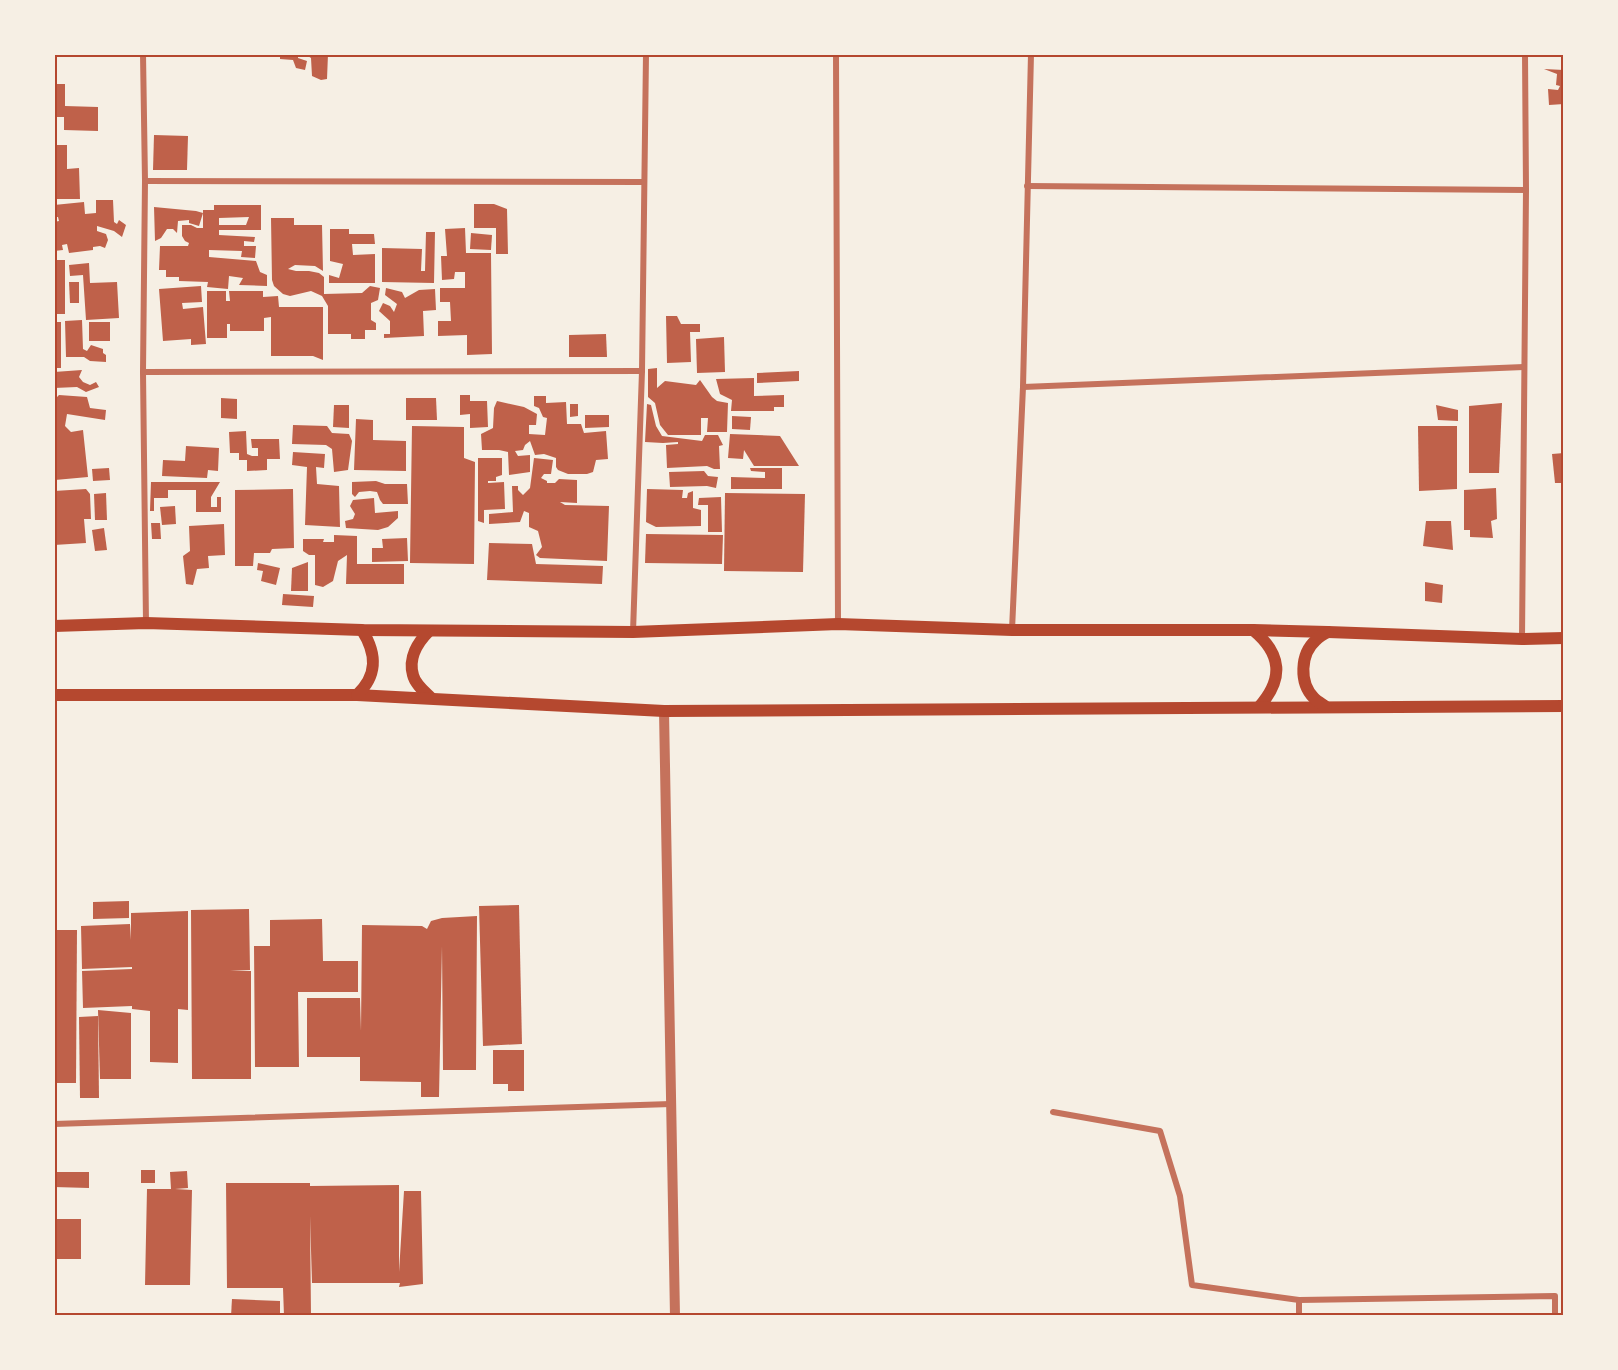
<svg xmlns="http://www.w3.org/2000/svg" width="1618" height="1370" font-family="'Zilla Slab',serif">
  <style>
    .building { fill: #bf614a; fill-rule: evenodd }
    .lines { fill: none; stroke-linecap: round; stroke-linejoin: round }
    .minor { stroke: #c5725c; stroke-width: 6 }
    .tertiary { stroke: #c5725c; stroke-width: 10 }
    .secondary { stroke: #b5482f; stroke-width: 12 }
    .neatline { fill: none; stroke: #b5482f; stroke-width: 2 }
  </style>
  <rect width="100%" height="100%" fill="#f6efe4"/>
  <g class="building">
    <polygon points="280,54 298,54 298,58 307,61 305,70 296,68 293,60 280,59"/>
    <polygon points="305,54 328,54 327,79 321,80 312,76 311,58"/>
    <polygon points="1544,69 1564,70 1564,104 1549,105 1548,89 1558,90 1560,86 1556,85 1557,74"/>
    <polygon points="54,84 65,84 65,106 98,107 98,131 64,130 64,117 54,117"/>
    <polygon points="154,135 188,136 187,170 153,170"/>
    <polygon points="54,145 67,145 67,169 79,168 80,199 54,199"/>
    <polygon points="96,200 113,200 114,222 117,224 119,220 126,225 122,237 114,231 97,226 97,231 106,234 108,240 105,248 100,246 93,247 93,250 69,253 67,244 62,245 63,250 54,251 54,222 59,221 58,217 54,217 54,205 84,202 85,214 96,213"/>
    <polygon points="474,204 494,204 507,209 508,254 496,254 496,228 474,228"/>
    <path d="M214 205H261V230H219V235L255 237 254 242 244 241V246H256L255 258 241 257 242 251 209 250V257L256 261 260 272 267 275V286L239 285 243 278 229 276 228 289 207 287 208 282 179 281V277H166V270H159L160 246H188L189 243 185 241 182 236V225H191L197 228H203V210H214ZM249 217 246 225H219V218Z"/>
    <polygon points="154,207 196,211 203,213 199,226 189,223 189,220 178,221 177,233 173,229 167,229 161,238 155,241"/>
    <polygon points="271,218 294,218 294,225 322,225 323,271 315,266 295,265 288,269 296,271 309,271 319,273 324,277 324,294 362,293 370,286 380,288 378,300 371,303 371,320 376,323 376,330 365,330 365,339 351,339 351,334 328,334 328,306 322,296 311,291 290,296 283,294 274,286 272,280"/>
    <polygon points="465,228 466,253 491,253 492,354 467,355 467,335 438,336 438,321 451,321 450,302 440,302 440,288 465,288 465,272 455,272 454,279 442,280 441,256 447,256 445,229"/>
    <polygon points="330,229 349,229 349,234 374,234 375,244 352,244 353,255 375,254 375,283 329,283 329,275 339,278 343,264 330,261"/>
    <polygon points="426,232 435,232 434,283 382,282 382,248 422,249 421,271 425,271"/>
    <polygon points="471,233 492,235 491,250 470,249"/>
    <rect x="54" y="260" width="11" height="54"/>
    <polygon points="89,263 90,283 117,282 119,318 86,320 83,275 70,276 69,265"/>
    <polygon points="69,282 79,282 79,303 70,303"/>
    <polygon points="201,286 202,302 182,303 183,309 203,307 206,344 191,345 191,339 163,341 159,289"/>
    <polygon points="386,288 402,292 405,298 419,290 435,289 436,310 423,311 424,336 384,338 384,334 390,334 390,321 379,311 383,303 390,306 394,312 397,304 385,295"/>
    <polygon points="207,291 226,291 226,301 230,301 229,291 263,291 263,297 278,296 279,307 323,307 323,360 313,356 271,356 271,317 264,318 264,331 230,331 230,324 227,324 227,338 207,338"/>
    <polygon points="666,316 677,316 681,324 700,324 700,332 690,332 691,362 667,363"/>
    <polygon points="82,320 83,349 87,351 91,345 103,349 103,353 106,355 106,362 90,361 84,357 66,357 65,321"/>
    <rect x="54" y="322" width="7" height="46"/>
    <rect x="89" y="322" width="21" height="19"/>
    <polygon points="606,334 607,357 569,357 569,335"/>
    <polygon points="724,337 725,372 697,373 696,339"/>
    <polygon points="657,368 657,388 665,381 696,385 700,380 712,397 717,401 728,403 727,432 707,432 708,418 701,418 701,435 668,435 660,425 655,403 648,397 648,369"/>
    <polygon points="82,370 79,377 83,382 90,385 96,382 99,387 86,392 77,387 54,388 54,372"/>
    <polygon points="799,371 799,381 757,383 757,373"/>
    <polygon points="754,378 754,396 784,395 784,407 774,407 774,411 731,411 732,400 720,394 716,379"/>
    <polygon points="59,395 87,397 90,408 106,410 105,420 67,414 65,426 71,432 83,430 88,477 55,480 54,478 54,400"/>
    <polygon points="460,395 470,395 470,401 487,401 488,427 470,428 470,414 460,415"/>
    <polygon points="534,396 546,396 546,403 566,402 567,424 581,424 584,433 606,431 608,459 596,460 593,472 587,474 568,474 558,470 556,467 556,458 544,454 535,455 530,441 525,445 523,450 515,451 518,456 530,455 530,472 509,475 508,452 499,450 482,450 481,434 493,428 494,408 497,401 524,407 537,414 536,425 529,425 529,434 545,435 547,418 543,417 539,408 534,406"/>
    <polygon points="221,398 237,399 237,419 221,418"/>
    <polygon points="406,398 436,398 437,420 406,420"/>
    <polygon points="1502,403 1499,473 1469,473 1469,406"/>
    <polygon points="570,404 578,404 578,416 570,417"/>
    <polygon points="647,404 651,405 656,426 662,436 702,441 705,435 718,435 723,445 719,446 720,469 714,469 707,466 667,468 666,445 678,444 678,442 663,443 645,442"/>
    <polygon points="334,405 349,405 349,428 333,427"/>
    <polygon points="1436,405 1458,410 1458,421 1438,420"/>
    <polygon points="585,415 609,415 609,427 585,428"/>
    <polygon points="732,416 751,417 750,430 732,429"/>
    <polygon points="356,419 373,420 373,440 406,441 406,471 354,470"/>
    <polygon points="293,425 327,426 332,433 349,434 352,441 348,470 334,472 332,449 326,445 292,444"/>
    <polygon points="412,426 464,427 464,458 475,462 474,564 410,563"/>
    <polygon points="1418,426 1457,426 1457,489 1419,491"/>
    <polygon points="246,431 247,454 252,456 258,456 258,448 252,448 251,439 279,439 280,459 267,459 267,470 247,471 247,460 239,460 239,453 230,453 229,432"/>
    <polygon points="730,434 780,436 799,466 754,466 744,450 743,459 728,458"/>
    <polygon points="186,446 219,448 218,471 208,470 207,478 162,476 163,460 185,461"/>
    <polygon points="293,452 325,454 324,468 316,467 317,484 339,486 340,527 305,525 307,467 292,465"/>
    <polygon points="1564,453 1564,483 1555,483 1552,454"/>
    <polygon points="478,458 502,458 502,475 496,477 496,481 488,481 488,483 504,482 505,509 484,510 484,523 478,521"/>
    <polygon points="534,458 553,460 551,474 544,474 541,478 547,481 547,483 555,483 559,479 577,480 577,503 560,502 565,505 609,506 607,561 540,558 536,555 542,547 538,531 529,527 529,513 524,511 520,522 489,524 489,514 513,512 512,486 518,486 518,490 523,495 530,488"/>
    <polygon points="109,468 110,480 93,481 92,469"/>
    <polygon points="750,468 782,468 782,489 731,489 731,477 765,478 765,472 751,471"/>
    <polygon points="704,471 708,476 718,477 716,488 707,486 670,487 669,472"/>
    <polygon points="376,481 385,484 407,484 408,504 383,504 380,500 377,492 370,491 359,492 355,497 352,494 352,482"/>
    <polygon points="151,482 220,482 211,497 211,507 217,507 217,497 221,497 221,512 196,512 196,490 168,490 168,498 154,498 154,511 150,511"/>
    <polygon points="1496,488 1497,519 1491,521 1493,538 1470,537 1470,530 1464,530 1464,490"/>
    <polygon points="86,489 90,494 91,519 84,519 86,543 54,545 54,491"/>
    <polygon points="293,489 294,548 272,549 270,553 254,553 253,566 235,566 235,490"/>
    <polygon points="647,489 683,490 682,498 687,498 688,493 693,491 693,508 701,510 701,526 656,527 646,522"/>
    <polygon points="106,493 107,520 95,520 94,494"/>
    <polygon points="725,493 805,494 803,572 724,571"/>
    <polygon points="721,497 722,532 708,532 708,505 698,505 699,498"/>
    <polygon points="374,498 375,513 398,511 398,518 388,527 378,530 346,528 345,521 353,519 355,514 350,506 353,500"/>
    <polygon points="175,506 176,524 162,525 160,507"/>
    <polygon points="1426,521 1451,521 1453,550 1423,546"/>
    <polygon points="151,523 160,523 161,539 152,539"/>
    <polygon points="224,524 225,555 208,556 209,568 197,569 193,585 186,584 183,556 190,551 189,526"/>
    <polygon points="104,528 107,550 95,551 92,530"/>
    <polygon points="646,534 723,535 722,564 645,563"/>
    <polygon points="334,535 357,536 357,564 404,564 404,584 346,584 347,555 338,561 333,581 323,587 315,585 315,555 309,555 303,551 303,539 324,539 323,542 334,542"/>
    <polygon points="407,538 408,561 372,562 372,548 383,548 382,539"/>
    <polygon points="489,543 532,544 536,564 603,566 602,584 487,580"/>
    <polygon points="308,562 308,591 291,591 292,568"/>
    <polygon points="258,563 280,568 276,585 261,581 263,571 257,570"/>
    <polygon points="1425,582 1443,585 1442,603 1425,601"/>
    <polygon points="283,594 314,596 313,607 282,605"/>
    <polygon points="129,901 129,918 93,919 93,902"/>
    <polygon points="519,905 522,1044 483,1046 479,906"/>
    <polygon points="249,909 250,970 230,971 251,971 251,1079 192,1079 191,910"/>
    <polygon points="188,911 188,1010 178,1009 178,1063 150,1062 150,1011 132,1009 132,1006 83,1008 82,971 132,969 132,967 82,969 81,926 130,924 131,940 131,913"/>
    <polygon points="477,916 476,1070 443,1070 442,946 439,1097 421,1097 421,1082 360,1081 360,1057 307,1057 307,998 360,998 361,1031 362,925 422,926 427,929 431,921 442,918"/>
    <polygon points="322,919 323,961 358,961 358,992 298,992 299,1067 255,1067 254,946 270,946 270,920"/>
    <polygon points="54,930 77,930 76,1083 54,1083"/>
    <polygon points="98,1010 131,1013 131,1079 100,1079"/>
    <polygon points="98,1016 99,1098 80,1098 79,1017"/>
    <polygon points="493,1050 524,1050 524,1091 508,1091 508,1084 493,1084"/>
    <rect x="141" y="1170" width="14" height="13"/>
    <polygon points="187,1171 188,1188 175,1189 192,1190 190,1285 145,1285 147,1189 171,1189 170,1172"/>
    <polygon points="54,1172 89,1172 89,1188 54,1187"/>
    <polygon points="226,1183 310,1183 310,1186 399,1185 399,1272 404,1191 421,1191 423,1284 399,1287 400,1283 312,1283 310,1216 311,1316 284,1316 283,1288 227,1288"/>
    <rect x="54" y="1219" width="27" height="40"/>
    <polygon points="232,1299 280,1301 280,1316 231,1316"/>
  </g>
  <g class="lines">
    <g class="minor">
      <polyline points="143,54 145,181 143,372 146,623"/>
      <polyline points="836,54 838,624"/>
      <polyline points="145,181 644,182"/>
      <polyline points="1027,186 1526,190"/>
      <polyline points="143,372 642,371"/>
      <polyline points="1023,387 1524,367"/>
      <polyline points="1012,630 1023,387 1031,54"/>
      <polyline points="633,632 642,371 646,54"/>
      <polyline points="1522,639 1526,190 1525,54"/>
      <polyline points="1053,1112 1160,1131 1180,1196 1192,1285 1299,1300 1299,1316"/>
      <polyline points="54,1124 671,1104"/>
      <polyline points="1299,1300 1555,1296 1555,1316"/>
    </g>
    <polyline class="tertiary" points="664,711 675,1316"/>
    <g class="secondary">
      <polyline points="54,626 146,623 362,630 633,632 838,624 1012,630 1253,630 1328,632 1522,639 1564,638"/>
      <path d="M1253 630C1282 654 1284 679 1259 707"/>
      <path d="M429 631C418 642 408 658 413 675 415 684 425 692 431 698"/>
      <polyline points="54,695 357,695 664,711 1564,706"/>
      <path d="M357 695C378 675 377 654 362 630"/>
      <path d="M1326 707C1322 704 1317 701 1314 698 1299 683 1300 654 1316 640 1319 637 1324 634 1328 632"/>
    </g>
  </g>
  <rect width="1618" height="1370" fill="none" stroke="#f6efe4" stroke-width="111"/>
  <rect x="56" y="56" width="1506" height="1258" class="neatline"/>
</svg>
